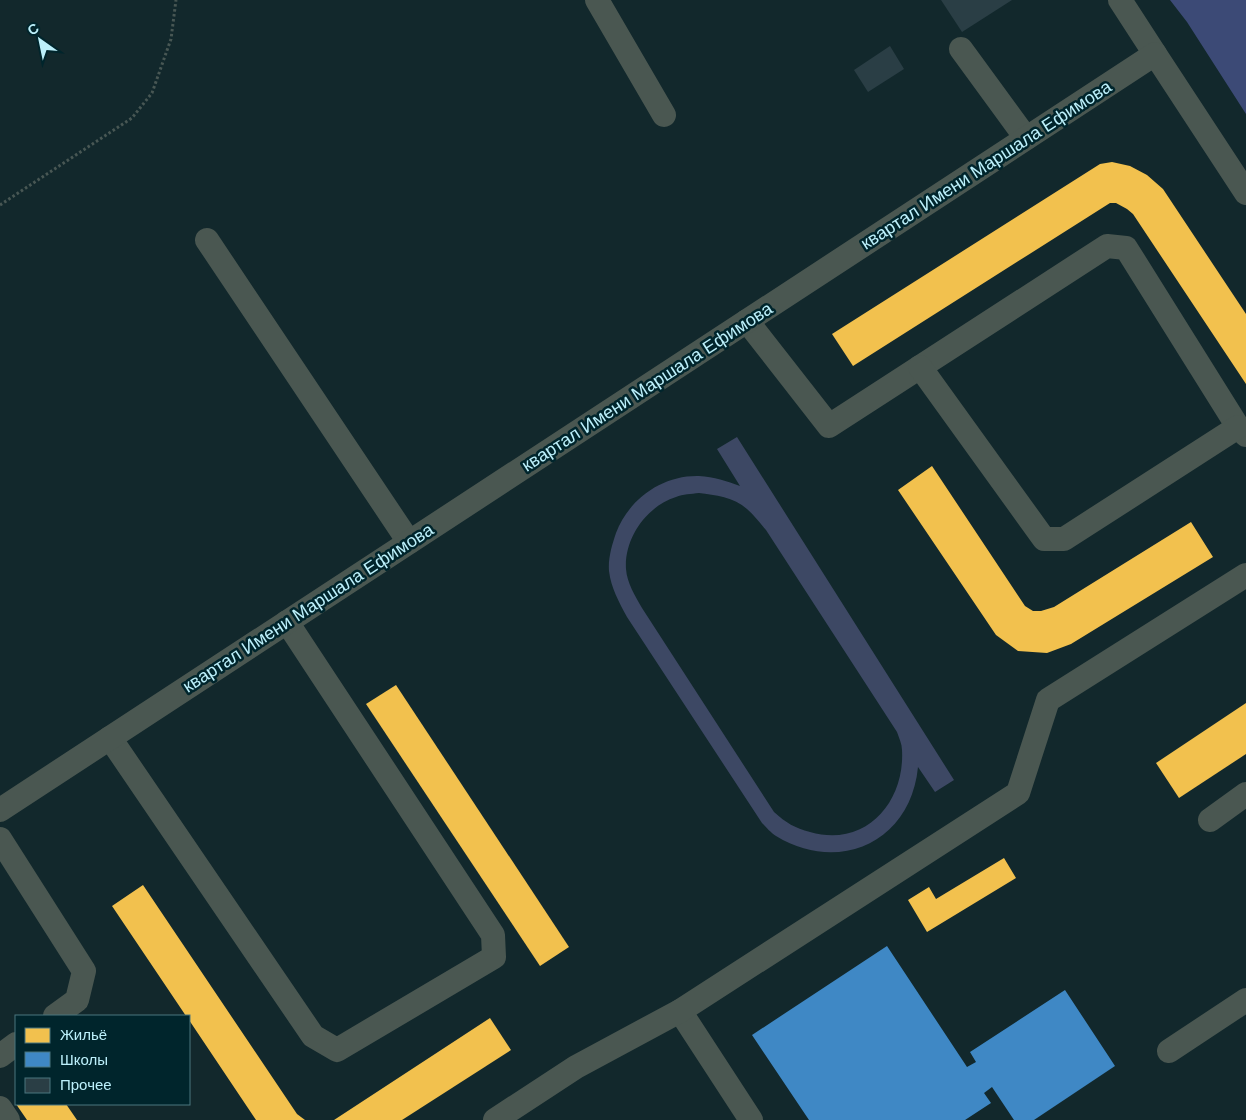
<svg xmlns="http://www.w3.org/2000/svg" width="1246" height="1120" font-family="Arial,sans-serif">
  <style>
    .green { fill: #3d4864; fill-rule: evenodd }
    .forest { fill: #3c4a76 }
    .homes { fill: #f2c14e }
    .schools { fill: #3f88c5 }
    .building { fill: #2a3e45 }
    .lines { fill: none; stroke-linecap: round; stroke-linejoin: round }
    .path { stroke: #485754; stroke-width: 3; stroke-dasharray: 2.5 2.5; stroke-linecap: butt }
    .minor { stroke: #4a5751; stroke-width: 24 }
    .labels { text-anchor: middle; dominant-baseline: central; stroke-width: 5; stroke-linejoin: round; paint-order: stroke }
    .street-label { font-size: 18px; fill: #bcf0fb; stroke: #00252c }
  </style>
  <rect width="100%" height="100%" fill="#12282c"/>
  <path class="green" d="M737 437 954 780 935 792 918 767C911 841 840 875 776 836 771 833 766 827 762 823L627 617C619 602 611 588 609 571 608 558 612 545 616 533 629 499 662 475 699 476 714 477 727 481 740 486L717 449ZM699 493C715 495 734 497 747 509 754 515 760 523 766 530L897 732C899 738 902 744 902 750 905 803 865 848 810 832 795 828 786 823 774 812L642 608C635 596 627 583 626 569 624 538 647 506 676 497 683 494 691 494 699 493Z"/>
  <polygon class="forest" points="1170,0 1246,0 1246,114 1187,22"/>
  <g class="homes">
    <polygon points="1112,162 1130,166 1147,175 1163,189 1246,314 1246,384 1133,214 1127,209 1116,203 1110,203 853,366 832,334 1100,164"/>
    <polygon points="932,466 1025,606 1033,611 1041,611 1054,607 1191,522 1213,557 1071,644 1047,653 1018,651 996,635 898,490"/>
    <polygon points="396,685 569,947 540,966 366,704"/>
    <polygon points="1246,703 1246,754 1179,798 1156,763"/>
    <polygon points="1004,858 1016,878 927,932 908,900 929,887 936,899"/>
    <polygon points="143,885 297,1114 305,1120 256,1120 189,1020 189,1016 186,1016 112,906"/>
    <polygon points="490,1018 511,1050 402,1120 334,1120"/>
    <polygon points="16,1104 66,1104 77,1120 27,1120"/>
  </g>
  <polygon class="schools" points="887,946 967,1067 976,1062 970,1052 1065,990 1115,1066 1034,1120 1014,1120 992,1087 984,1093 991,1103 965,1120 809,1120 752,1035"/>
  <g class="building">
    <polygon points="941,0 1012,0 962,32"/>
    <polygon points="890,46 904,69 868,92 854,70"/>
  </g>
  <g class="lines">
    <polyline class="path" points="0,205 132,118 152,93 171,39 176,0"/>
    <g class="minor">
      <polyline points="597,0 664,115"/>
      <polyline points="1120,0 1155,54"/>
      <polyline points="961,49 1026,138"/>
      <polyline points="207,240 409,542"/>
      <polyline points="747,321 829,426 1107,246 1126,248 1238,427 1246,435"/>
      <polyline points="920,367 1044,539 1064,539 1238,427"/>
      <polyline points="110,738 313,1036 337,1050 494,957 493,935 287,622"/>
      <polyline points="0,810 1155,54 1246,193"/>
      <polyline points="1210,820 1246,794"/>
      <polyline points="0,839 84,971 77,1000 55,1016"/>
      <polyline points="680,1011 751,1120"/>
      <polyline points="1169,1051 1246,1000"/>
      <polyline points="0,1056 16,1044"/>
      <polyline points="0,1108 8,1120"/>
      <polyline points="495,1120 576,1067 680,1011 1018,793 1048,700 1246,575"/>
    </g>
  </g>
  <g class="labels">
    <g class="street-label">
      <text transform="translate(986 165) rotate(-33)">квартал Имени Маршала Ефимова</text>
      <text transform="translate(647 387) rotate(-33)">квартал Имени Маршала Ефимова</text>
      <text transform="translate(308 608) rotate(-33)">квартал Имени Маршала Ефимова</text>
    </g>
  </g>
  <rect x="15" y="1015" width="175" height="90" fill="#00252c" stroke="#4b767f"/>
  <rect x="25" y="1028" width="25" height="15" fill="#f2c14e" stroke="#4b767f"/>
  <text x="60" y="1040" font-size="15" fill="#bcf0fb">Жильё</text>
  <rect x="25" y="1052" width="25" height="15" fill="#3f88c5" stroke="#4b767f"/>
  <text x="60" y="1065" font-size="15" fill="#bcf0fb">Школы</text>
  <rect x="25" y="1078" width="25" height="15" fill="#2a3e45" stroke="#4b767f"/>
  <text x="60" y="1090" font-size="15" fill="#bcf0fb">Прочее</text>
  <g transform="translate(40 40) rotate(327)" stroke="#00252c" stroke-width="4" paint-order="stroke">
  <path d="M0-4L9 19L0 12L-9 19Z" fill="#bcf0fb"/>
  <text y="-8" font-size="14" font-weight="bold" text-anchor="middle" fill="#bcf0fb">С</text>
  </g>
</svg>
